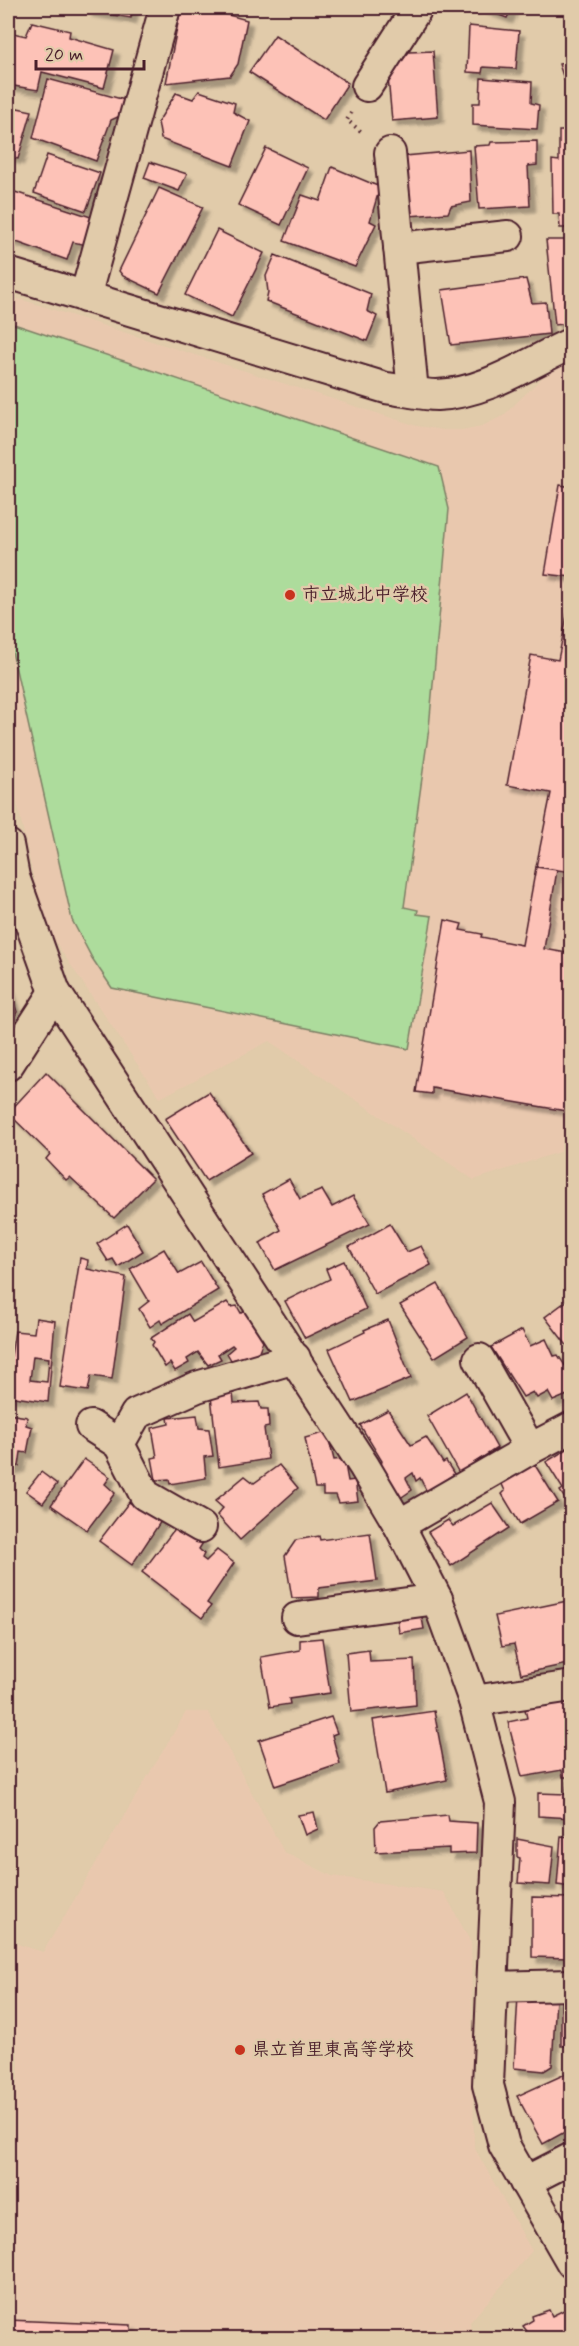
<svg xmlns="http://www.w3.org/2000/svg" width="579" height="2346" font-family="Mynerve,'Klee One',sans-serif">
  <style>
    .built { fill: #e9c8ae }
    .green { fill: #addc9c; stroke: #7c7e64; stroke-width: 1.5 }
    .building { fill: #fdc2b7; stroke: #4a1f2b; stroke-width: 1.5; fill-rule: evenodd; filter: url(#shadow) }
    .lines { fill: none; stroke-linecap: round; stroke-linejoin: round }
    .minor-casing { stroke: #4a1f2b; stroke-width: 34 }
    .path { stroke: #4a1f2b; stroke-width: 4; stroke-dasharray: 1.5 4.5; stroke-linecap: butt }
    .minor { stroke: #e1cbaa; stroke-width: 30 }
    .poi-dot { fill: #c8321e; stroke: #e1cbaa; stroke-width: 2 }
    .labels { text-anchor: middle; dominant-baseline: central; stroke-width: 5; stroke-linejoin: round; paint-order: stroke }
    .poi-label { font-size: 18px; font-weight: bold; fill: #4a1f2b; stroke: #e1cbaa; text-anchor: start }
  </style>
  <defs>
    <filter id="shadow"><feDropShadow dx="5.5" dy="5.5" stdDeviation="1.5" flood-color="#0004"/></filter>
  </defs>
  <rect width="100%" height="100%" fill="#e1cbaa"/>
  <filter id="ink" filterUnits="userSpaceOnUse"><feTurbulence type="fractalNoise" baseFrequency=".0167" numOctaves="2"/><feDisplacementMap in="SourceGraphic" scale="12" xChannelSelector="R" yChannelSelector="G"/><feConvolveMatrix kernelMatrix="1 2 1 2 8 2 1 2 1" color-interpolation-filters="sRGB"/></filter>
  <g filter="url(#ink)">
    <g class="built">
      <polygon points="8,297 23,300 417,426 443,430 462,430 482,426 503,416 560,360 571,354 571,1149 562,1151 474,1180 269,1041 160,1098 44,925 8,761"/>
      <polygon points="186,1712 208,1712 284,1852 332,1876 444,1892 471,1943 474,2147 532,2251 470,2322 471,2338 8,2338 8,1941 43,1952"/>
    </g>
    <polygon class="green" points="8,323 17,325 439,467 449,509 429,728 404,907 418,910 417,914 432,916 409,1049 112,988 92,958 72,920 8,634"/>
    <g class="building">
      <polygon points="88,8 133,8 131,18 87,11"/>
      <polygon points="181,8 203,8 247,20 238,64 230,76 166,83"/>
      <polygon points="481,8 512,8 507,18"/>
      <polygon points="32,22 70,31 69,37 114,50 104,88 42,72 38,90 8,85 8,32 26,36"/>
      <polygon points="469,26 519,31 516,69 483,67 482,73 467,72"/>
      <polygon points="275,35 348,83 324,120 249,72"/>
      <polygon points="433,51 438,117 392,121 388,77 409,52"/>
      <polygon points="572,61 572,103 559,64"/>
      <polygon points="481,78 532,82 531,103 539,105 537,129 473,125 473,103 480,103"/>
      <polygon points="48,79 125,100 120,116 111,120 96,161 33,138"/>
      <polygon points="199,91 235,103 233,112 250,121 232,166 161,139 158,122 176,93 193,99"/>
      <polygon points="8,106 32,111 18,159 8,157"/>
      <polygon points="559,131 572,131 572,228 560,228 559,214 553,214 552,160 559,161"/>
      <polygon points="537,141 537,165 528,166 530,206 479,209 474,146 490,145 491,142"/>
      <polygon points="266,148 308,168 281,225 238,205"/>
      <polygon points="469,150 471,202 451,206 448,213 409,216 405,156"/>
      <polygon points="47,155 100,173 86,211 34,193"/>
      <polygon points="150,162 187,174 179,191 144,178"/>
      <polygon points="332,167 380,187 370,221 376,224 355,267 284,241 302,195 320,201"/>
      <polygon points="159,188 203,207 159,293 123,276 119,271"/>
      <polygon points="15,192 97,219 87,245 73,242 67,260 8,239 8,212"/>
      <polygon points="217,230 264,253 232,317 185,295"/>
      <polygon points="546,240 572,240 572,323 555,325"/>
      <polygon points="275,255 371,294 367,311 377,316 367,341 266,301 268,292 266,276"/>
      <polygon points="526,279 532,303 546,302 549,334 451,345 442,290"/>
      <polygon points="560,485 572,487 572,577 545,574"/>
      <polygon points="572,591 572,872 536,867 551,793 507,785 531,655 558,660"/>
      <polygon points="536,867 557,870 544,949 572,954 572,1112 432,1088 432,1094 416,1092 445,920 462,924 460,930 482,934 481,937 522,945"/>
      <polygon points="8,985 17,1012 14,1017 18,1027 8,1031"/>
      <polygon points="46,1072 153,1179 114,1218 70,1177 66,1180 46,1159 50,1154 8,1113"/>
      <polygon points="209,1092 251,1153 206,1181 165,1119"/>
      <polygon points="289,1179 300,1199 322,1190 332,1207 353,1196 370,1224 275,1270 260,1243 281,1230 262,1194"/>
      <polygon points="127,1224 143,1251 118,1267 113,1259 108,1261 97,1244"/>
      <polygon points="390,1224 407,1252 421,1246 431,1265 375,1294 349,1247"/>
      <polygon points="164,1249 179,1274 201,1262 218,1290 162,1324 160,1320 150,1327 139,1309 149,1301 130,1269"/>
      <polygon points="80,1258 88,1260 87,1269 126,1277 112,1379 91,1376 88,1391 60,1387"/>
      <polygon points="344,1261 366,1309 305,1338 285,1301 330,1279 326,1269"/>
      <polygon points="438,1284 468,1337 434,1358 400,1305"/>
      <polygon points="572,1297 572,1352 545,1317"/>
      <polygon points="227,1302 231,1307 237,1306 241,1313 247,1311 264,1338 259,1351 250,1357 231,1360 227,1353 234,1347 232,1345 218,1354 221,1359 208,1365 198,1352 187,1359 189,1363 175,1371 170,1363 165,1367 152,1345 154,1342 151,1338 188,1314 193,1322"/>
      <path d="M36 1318 55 1321 48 1402 8 1396V1356H11L15 1331 34 1333ZM33 1356 49 1358 47 1382 30 1380Z"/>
      <polygon points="388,1320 411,1378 353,1402 329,1349 365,1332 364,1330"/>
      <polygon points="522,1330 530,1346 546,1339 554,1356 558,1355 568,1370 572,1369 572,1393 553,1401 548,1392 537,1398 533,1392 523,1397 491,1347"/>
      <polygon points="233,1392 234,1403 259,1402 261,1409 268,1409 269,1427 264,1428 268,1459 219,1467 211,1396"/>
      <polygon points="466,1392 497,1448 459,1473 427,1416"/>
      <polygon points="388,1410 411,1445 426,1437 443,1463 446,1461 454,1474 427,1492 420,1478 416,1481 413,1473 406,1478 412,1490 396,1501 380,1469 382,1461 360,1425"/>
      <polygon points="8,1414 27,1417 26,1425 32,1427 27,1453 21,1452 19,1466 12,1468 8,1468"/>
      <polygon points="197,1415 199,1428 209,1429 213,1456 204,1457 206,1478 170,1484 169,1479 156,1480 152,1458 157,1457 152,1428 169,1424 168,1418"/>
      <polygon points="327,1432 334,1460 344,1459 348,1481 355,1480 358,1501 339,1503 336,1495 323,1495 323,1488 315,1488 305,1438"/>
      <polygon points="572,1446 572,1510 560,1491 563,1489 546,1462"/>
      <polygon points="84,1459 110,1477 105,1484 115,1493 87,1530 51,1505"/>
      <polygon points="533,1462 558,1502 520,1524 502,1494 505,1491 501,1482"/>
      <polygon points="279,1465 298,1488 240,1540 217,1515 223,1508 215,1501 245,1476 254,1483"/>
      <polygon points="41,1472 57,1484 43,1503 26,1491"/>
      <polygon points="129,1502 146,1513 151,1508 163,1518 132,1565 99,1541"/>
      <polygon points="492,1503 509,1528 451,1566 428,1532 448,1520 453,1526"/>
      <polygon points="179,1523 204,1541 199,1549 204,1554 202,1558 206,1561 217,1550 234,1563 207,1603 211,1606 202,1618 142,1572"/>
      <polygon points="370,1533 377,1581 319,1588 319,1597 292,1598 285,1556 296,1540 319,1536 320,1540"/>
      <polygon points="572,1600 572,1663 521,1674 514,1644 502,1646 495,1616"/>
      <polygon points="421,1612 424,1629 399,1633 397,1616"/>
      <polygon points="322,1638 330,1693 289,1699 290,1704 270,1707 261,1657 300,1650 300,1640"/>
      <polygon points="369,1650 370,1662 414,1660 416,1705 351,1712 346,1653"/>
      <polygon points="570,1698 572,1777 563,1777 562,1770 522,1777 508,1722 527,1718 525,1709"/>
      <polygon points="434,1711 447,1780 385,1793 373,1720"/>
      <polygon points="331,1717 337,1733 332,1735 340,1764 275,1786 259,1740"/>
      <polygon points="567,1782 572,1783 572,1818 538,1816 538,1793 566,1794"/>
      <polygon points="314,1812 318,1829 305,1835 298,1815"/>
      <polygon points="448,1815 449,1821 477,1823 476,1853 449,1854 449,1848 376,1852 375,1827 380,1821"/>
      <polygon points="561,1836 572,1837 572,1887 557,1885"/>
      <polygon points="517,1839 554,1846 550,1885 518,1883 520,1858 517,1857"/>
      <polygon points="532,1897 572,1898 572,1974 570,1958 532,1957"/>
      <polygon points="518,1995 556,1998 552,2066 544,2071 514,2068"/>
      <polygon points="572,1996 572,2046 561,2046 561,1997"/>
      <polygon points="572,2071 572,2128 543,2144 517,2096"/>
      <polygon points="566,2309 572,2320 572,2338 532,2338 523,2326 533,2320 532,2316 549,2310 552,2316"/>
      <polygon points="8,2320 131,2325 131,2338 8,2338"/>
    </g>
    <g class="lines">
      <defs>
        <g id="minor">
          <polyline points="367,86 417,8"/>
          <polyline points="390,153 413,392"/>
          <polyline points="399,248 508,236"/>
          <path d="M8 273 386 388C403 390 421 395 437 395 486 393 528 363 572 343"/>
          <polyline points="85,297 165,8"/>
          <polyline points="8,845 14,877 55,992 364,1466 399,1525 437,1599 474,1701 500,1802 488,2085 504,2145 572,2263"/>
          <polyline points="8,1065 55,992"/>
          <polyline points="479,1359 530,1449"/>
          <polyline points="91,1426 119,1444"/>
          <polyline points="399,1525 530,1449 572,1427"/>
          <polyline points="201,1527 145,1495 119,1444 136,1414 197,1387 295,1358"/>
          <polyline points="297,1618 437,1599"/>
          <polyline points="474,1701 572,1686"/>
          <polyline points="492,1987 572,1985"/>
          <polyline points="525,2182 572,2158"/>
        </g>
      </defs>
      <use href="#minor" class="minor-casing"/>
      <polyline class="path" points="351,113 347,120 363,133"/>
      <use href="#minor" class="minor"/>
    </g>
  </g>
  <g class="poi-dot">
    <circle cx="290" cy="595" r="6"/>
    <circle cx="240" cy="2050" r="6"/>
  </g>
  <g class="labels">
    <g class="poi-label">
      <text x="302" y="595">市立城北中学校</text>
      <text x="252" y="2050">県立首里東高等学校</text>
    </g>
  </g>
  <rect width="579" height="2346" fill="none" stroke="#e1cbaa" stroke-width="30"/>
  <rect x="15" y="15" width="549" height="2316" fill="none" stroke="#4a1f2b" stroke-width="2" filter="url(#ink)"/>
  <path d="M36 60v9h108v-9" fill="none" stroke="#4a1f2b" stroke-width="3"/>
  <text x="45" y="60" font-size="18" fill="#4a1f2b" stroke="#e1cbaa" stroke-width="4.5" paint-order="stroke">20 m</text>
</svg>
